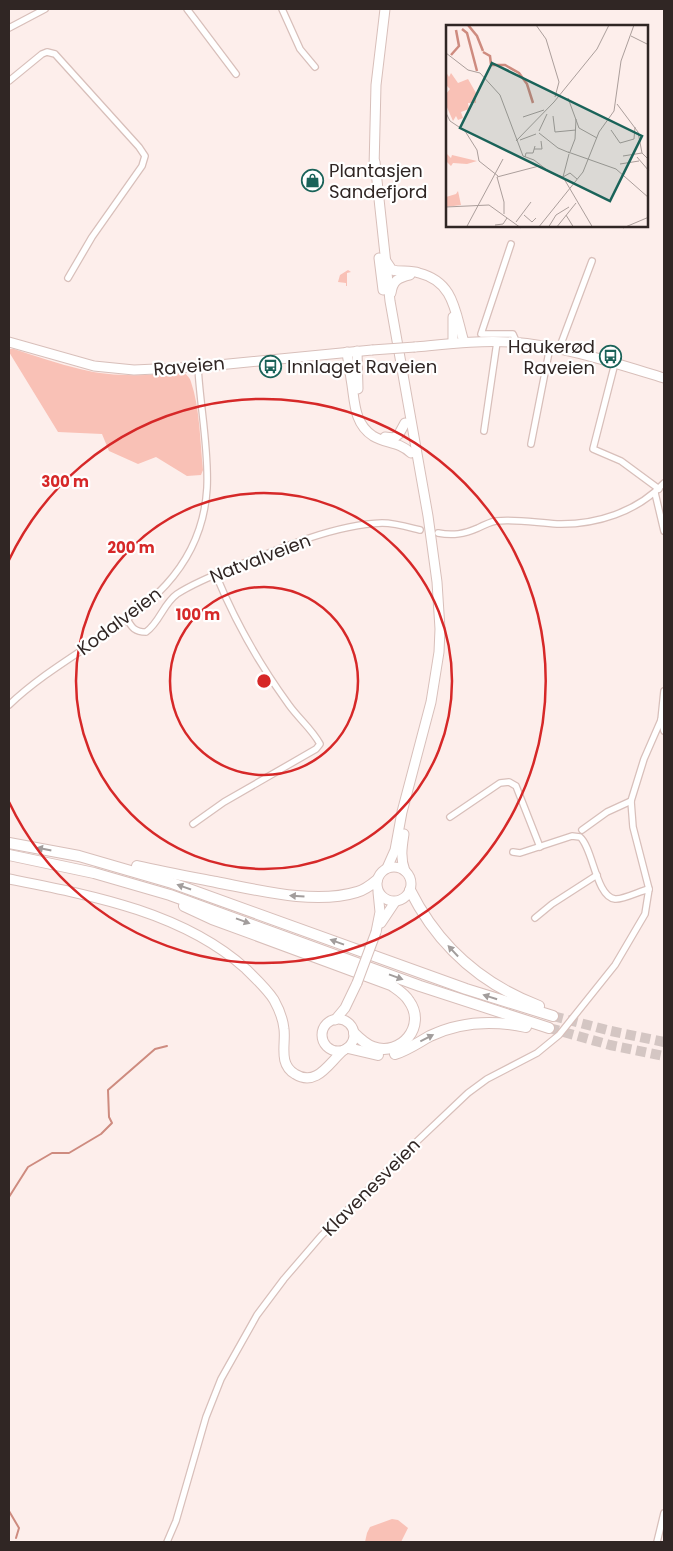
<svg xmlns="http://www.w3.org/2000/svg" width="673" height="1551" font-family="Poppins,sans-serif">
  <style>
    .green { fill: #f9c1b6 }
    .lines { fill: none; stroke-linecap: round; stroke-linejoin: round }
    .stream { stroke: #ce8b7f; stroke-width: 2 }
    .highway-tunnel { stroke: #d4c6c3; stroke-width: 10; stroke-dasharray: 10 5; stroke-linecap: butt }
    .street-casing { stroke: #d8bfba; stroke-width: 8 }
    .primary-casing { stroke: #d8bfba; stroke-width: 11 }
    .highway-casing { stroke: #d8bfba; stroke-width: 12 }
    .street { stroke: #fff; stroke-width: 5.5 }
    .primary { stroke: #fff; stroke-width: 9 }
    .highway { stroke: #fff; stroke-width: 10 }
    .primary-bridge-casing { stroke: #d8bfba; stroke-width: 11; stroke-linecap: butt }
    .primary-bridge { stroke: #fff; stroke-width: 9 }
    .oneway { fill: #a29d9c }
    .ring { fill: none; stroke: #d62828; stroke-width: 2.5 }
    .labels { text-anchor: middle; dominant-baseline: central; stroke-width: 4.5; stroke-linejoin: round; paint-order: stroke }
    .poi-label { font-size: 18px; fill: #302624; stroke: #fff; text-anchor: start }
    .street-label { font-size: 18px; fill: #302624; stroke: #fff }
    .inset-river { fill: none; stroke: #ce8b7f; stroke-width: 2.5 }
    .inset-road { fill: none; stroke: #ab9e9b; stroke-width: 1 }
    .view { fill: #1a6359; fill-opacity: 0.15; stroke: #1a6359; stroke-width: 2.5 }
    .inset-edge { fill: none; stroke: #302624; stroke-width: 2.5 }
    .centre { fill: #d62828; stroke: #fff; stroke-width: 2.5 }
    .ring-label { font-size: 15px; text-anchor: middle; font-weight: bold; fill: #d62828; stroke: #fff; stroke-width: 4.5; stroke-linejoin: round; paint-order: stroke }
  </style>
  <rect width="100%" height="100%" fill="#fdeeeb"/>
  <g class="green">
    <polygon points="348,270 351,272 347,273 347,286 346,286 346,283 338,282 340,275"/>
    <path d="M9 349H14C36 356 58 364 80 369 114 378 149 375 184 373 188 376 190 378 191 382 200 408 200 442 203 470L201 475 187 476 156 457 138 464 109 451 102 434 58 432 9 352Z"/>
    <polygon points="392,1519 398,1520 408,1528 401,1542 365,1542 367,1533 370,1527"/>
  </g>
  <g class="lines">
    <g class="stream">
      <polyline points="9,1197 28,1167 52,1153 69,1153 101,1134 112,1123 109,1117 108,1090 155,1049 167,1046"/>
      <polyline points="9,1511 19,1528 16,1538"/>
    </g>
    <g class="highway-tunnel">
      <polyline points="553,1016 611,1031 664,1042"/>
      <polyline points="549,1028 610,1045 664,1056"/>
    </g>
    <defs>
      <g id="street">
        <polyline points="187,9 236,74"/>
        <polyline points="282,9 300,49 315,67"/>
        <polyline points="9,28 45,9"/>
        <polyline points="9,81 42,54 47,52 55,54 139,147 145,156 142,166 92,237 68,278"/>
        <polyline points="511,244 481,334 513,334 517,343"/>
        <polyline points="559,349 592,261"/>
        <polyline points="615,363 593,449 621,461 659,489"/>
        <polyline points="484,431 497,342"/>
        <polyline points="531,444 550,347"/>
        <polyline points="655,493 664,531"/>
        <path d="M438 533C453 536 464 534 478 528 484 525 490 522 496 521 517 519 537 523 557 524 596 525 637 512 664 483"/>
        <path d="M127 619C132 628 135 632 146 632 160 622 163 604 177 594 194 583 214 575 232 568 275 550 336 524 382 523 395 523 408 527 420 530"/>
        <path d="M9 705C82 635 200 607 207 488 209 449 200 406 198 367"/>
        <polyline points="661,720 664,731"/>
        <polyline points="450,817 500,783 509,782 516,786 540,847"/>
        <path d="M193 824 224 802 316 749 320 744C312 729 299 719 289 705 259 664 235 621 216 575"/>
        <polyline points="582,830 607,812 631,801"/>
        <path d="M513 852 520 853 572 836 580 837C593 848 596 897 615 899 623 900 640 891 649 889"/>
        <polyline points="535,918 552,904 597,875"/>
        <polyline points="167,1542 176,1521 206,1417 221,1379 257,1315 284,1279 321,1236 411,1147 468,1093 487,1079 537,1053 559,1035 615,965 645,914 649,889 633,827 631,801 644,759 661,720 664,691"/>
        <polyline points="657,1542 664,1513"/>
      </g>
      <g id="primary">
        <polyline points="375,162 390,301 428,516 437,582 440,629 439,652 431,702 402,812 395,850 387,868"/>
        <polyline points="374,168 376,85 385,9"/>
        <polyline points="379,258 383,290"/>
        <path d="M386 261 392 270C401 272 410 270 419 273 455 282 455 313 464 342"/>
        <path d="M391 293C393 280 398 278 410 275"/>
        <polyline points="9,342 94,366 134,370 198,367 372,350"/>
        <polyline points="453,343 453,317"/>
        <path d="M415 347C447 344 479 340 511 342 564 346 614 363 664 378"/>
        <polyline points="357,351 358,389"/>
        <path d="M347 352C348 361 350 370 351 379 355 400 353 423 373 436 386 444 398 441 411 453"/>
        <polyline points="385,437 394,438 399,434 405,423"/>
        <path d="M404 834C402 847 400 858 405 871"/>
        <circle cx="394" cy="884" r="17"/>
        <path d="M9 879C90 895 183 912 246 969 256 979 267 989 274 1000 279 1009 283 1019 284 1029 286 1044 278 1064 295 1074 317 1088 330 1061 344 1050"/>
        <polyline points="381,923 395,902"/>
        <polyline points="376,932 380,912 378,892"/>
        <circle cx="338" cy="1035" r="16"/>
        <polyline points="335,1020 345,1008 357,983"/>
      </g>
      <g id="highway">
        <polyline points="9,843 79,856 172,883 466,989 553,1016"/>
        <polyline points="9,855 94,873 170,895 420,986 549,1028"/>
        <path d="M137 866C163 872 190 877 216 882 258 890 315 905 357 892 365 890 371 885 377 880"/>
        <path d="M410 890C438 946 481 984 539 1006"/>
        <path d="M184 906 212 919 391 985C398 990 405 994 409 1001 427 1026 401 1057 373 1047 365 1044 359 1038 354 1033"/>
        <polyline points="348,1048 378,1055"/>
        <path d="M395 1054C408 1050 419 1042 430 1036 461 1021 493 1020 526 1027"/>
      </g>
    </defs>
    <use href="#street" class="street-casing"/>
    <use href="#primary" class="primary-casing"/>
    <use href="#highway" class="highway-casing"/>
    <use href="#street" class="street"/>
    <use href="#primary" class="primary"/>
    <use href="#highway" class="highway"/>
    <defs>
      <g id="primary-bridge">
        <polyline points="372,350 415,347"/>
        <polyline points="357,983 376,932"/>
      </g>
    </defs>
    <use href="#primary-bridge" class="primary-bridge-casing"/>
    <use href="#primary-bridge" class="primary-bridge"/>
  </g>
  <defs><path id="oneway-solid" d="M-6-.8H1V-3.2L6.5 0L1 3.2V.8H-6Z" transform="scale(1.25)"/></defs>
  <g class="oneway">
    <use href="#oneway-solid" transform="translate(44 849) rotate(-169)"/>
    <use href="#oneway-solid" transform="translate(184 887) rotate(-161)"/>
    <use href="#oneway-solid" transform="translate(297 896) rotate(-176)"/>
    <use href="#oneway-solid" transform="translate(243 921) rotate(20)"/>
    <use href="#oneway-solid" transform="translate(337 942) rotate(-160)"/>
    <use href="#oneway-solid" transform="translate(453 951) rotate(-133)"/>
    <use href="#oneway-solid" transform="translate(396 977) rotate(20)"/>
    <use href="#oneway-solid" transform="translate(490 997) rotate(-162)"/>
    <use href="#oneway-solid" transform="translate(427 1038) rotate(-27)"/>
  </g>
  <g class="ring">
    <circle cx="264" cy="681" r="94"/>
    <circle cx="264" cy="681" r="188"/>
    <path d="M9 560A282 282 0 1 1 9 802"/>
  </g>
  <defs>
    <symbol id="shop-ring" viewBox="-11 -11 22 22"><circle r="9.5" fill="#fff" stroke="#1a6359" stroke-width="1.5"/><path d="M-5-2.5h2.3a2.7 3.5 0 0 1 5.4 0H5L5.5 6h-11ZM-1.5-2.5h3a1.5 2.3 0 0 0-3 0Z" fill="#1a6359"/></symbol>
    <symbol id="bus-ring" viewBox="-11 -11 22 22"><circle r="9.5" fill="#fff" stroke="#1a6359" stroke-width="1.5"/><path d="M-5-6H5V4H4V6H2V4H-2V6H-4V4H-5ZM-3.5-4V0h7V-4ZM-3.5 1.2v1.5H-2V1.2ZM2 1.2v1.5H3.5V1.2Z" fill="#1a6359"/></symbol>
  </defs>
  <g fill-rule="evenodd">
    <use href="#shop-ring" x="300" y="168" width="25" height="25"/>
    <use href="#bus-ring" x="598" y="344" width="25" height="25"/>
    <use href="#bus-ring" x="258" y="354" width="25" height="25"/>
  </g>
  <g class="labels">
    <g class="poi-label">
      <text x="329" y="170">Plantasjen<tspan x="329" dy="21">Sandefjord</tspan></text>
      <text x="595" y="346" text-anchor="end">Haukerød<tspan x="595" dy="21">Raveien</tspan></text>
      <text x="287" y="366">Innlaget Raveien</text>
    </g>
    <g class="street-label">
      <text transform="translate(189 366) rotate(-5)">Raveien</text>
      <text transform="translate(260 558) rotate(-21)">Natvalveien</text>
      <text transform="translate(119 621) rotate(-37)">Kodalveien</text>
      <text transform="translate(371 1187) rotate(-45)">Klavenesveien</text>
    </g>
  </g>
  <g transform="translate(446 25)">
    <rect width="202" height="202" fill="#fdeeeb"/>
    <path d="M0 47 3 52 5 48 12 58 22 54 30 68V78H22L23 84 15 87 17 93 12 95 10 91 7 96 0 80V69L4 64 0 60ZM0 128 5 133 6 130 31 136 21 139 7 138 5 141 0 136ZM12 166 15 180 0 182V172L10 169Z" fill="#f9c1b6"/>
    <path class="inset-river" d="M22 0 31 11 37 26M16 4 21 8 31 46M37 27 44 31 45 39M5 30 13 21 10 5M46 40H59L73 48 81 59 87 78"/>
    <path class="inset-road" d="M90 0 100 14 113 57 109 72M185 11 203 20M0 28 22 45 34 48 54 70 77 131 88 135 105 148 117 152M122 73 133 103 151 113M171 79 192 107 196 128 203 135M0 88 4 96 19 106 31 125 33 136 52 151M107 91 109 107 130 105M77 92 98 85M165 105 174 118 188 114 189 102M93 106 101 89M93 108 112 123 124 128M74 115 90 109M70 116 108 77 151 24 163 0M88 124H96L95 116M122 127 170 144 203 173M124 127 129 114 130 94M123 129 117 152 147 203M177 131 196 128M79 132 80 128H87L89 121M191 132 203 146M174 139 193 136M117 152 124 148 131 154M0 182 43 180 75 203M58 189V177L51 152 93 141M78 190 86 197 90 193M120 190 128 203M70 197 85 177M49 200 57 199 61 193M20 203 57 134M92 203 137 147 153 107 168 86 175 36 188 0M102 203 110 190 123 182M110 203 130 178M177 203 203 192"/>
    <path class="view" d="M46 38 196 111 164 176 14 103Z"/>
    <rect width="202" height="202" class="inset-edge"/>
  </g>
  <circle cx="264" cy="681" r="8" class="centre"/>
  <g class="ring-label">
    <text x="65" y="487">300 m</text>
    <text x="131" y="553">200 m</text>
    <text x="198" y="620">100 m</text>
  </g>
  <rect width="673" height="1551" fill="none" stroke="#302624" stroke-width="20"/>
</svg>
